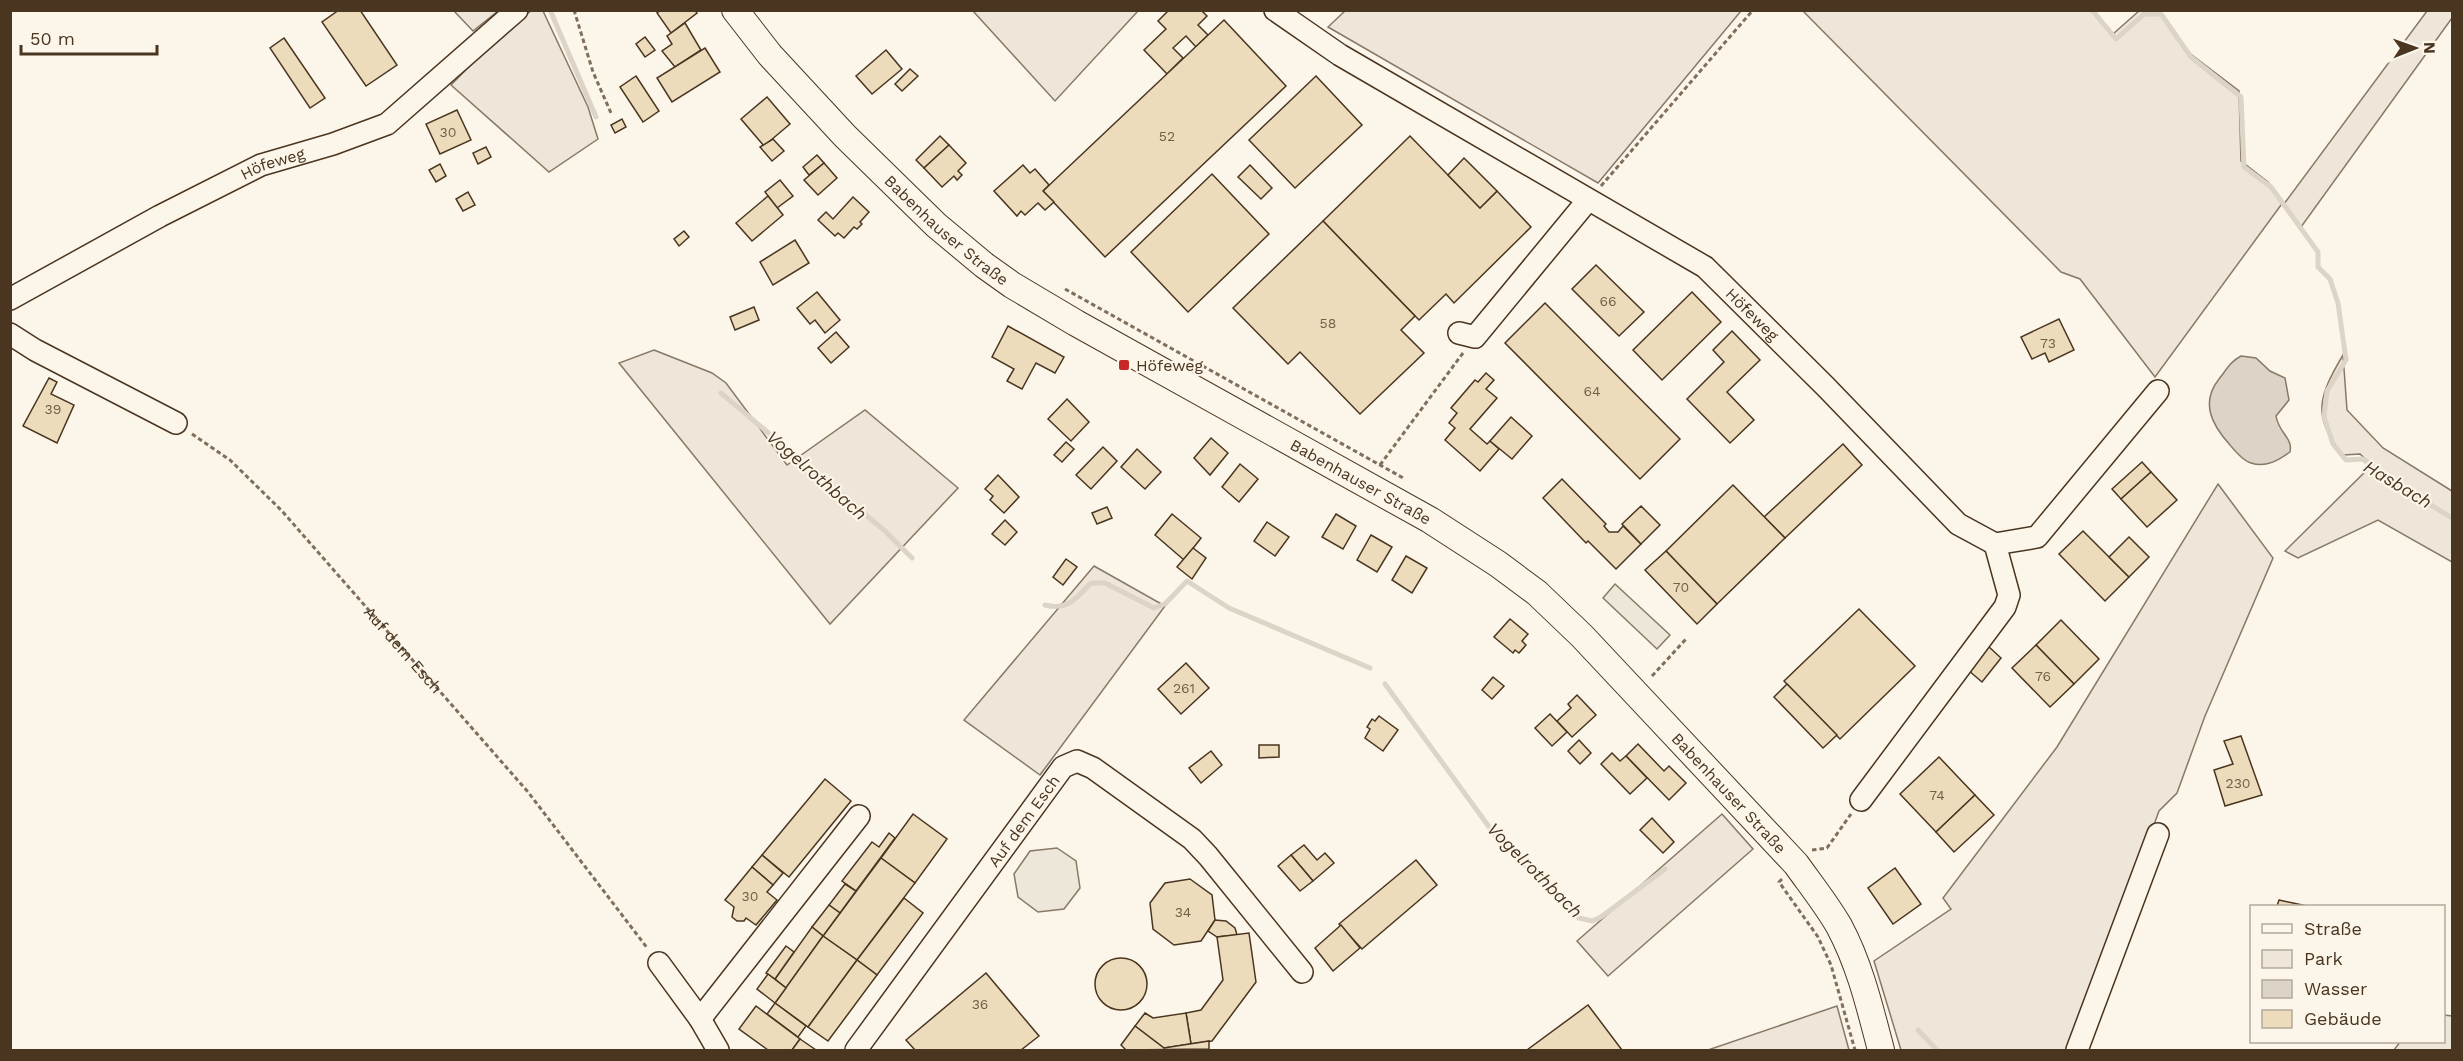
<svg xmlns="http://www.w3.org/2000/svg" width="2463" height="1061" font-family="'Work Sans',sans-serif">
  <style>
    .green { fill: #ede6d9; stroke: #887966; stroke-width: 1.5 }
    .parking { fill: #ede7d9; stroke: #887966; stroke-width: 1.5 }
    .water { fill: #dcd4c6; stroke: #887966; stroke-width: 1.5 }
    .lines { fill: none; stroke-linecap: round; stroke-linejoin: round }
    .stream { stroke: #dcd4c6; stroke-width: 5 }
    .building { fill: #ecdcbc; stroke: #4a3520; stroke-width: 1.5 }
    .minor-casing { stroke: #4a3520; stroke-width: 24 }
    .major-casing { stroke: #4a3520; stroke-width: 28 }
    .path { stroke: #7f6f5c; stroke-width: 3; stroke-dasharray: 4.5 3; stroke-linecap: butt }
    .minor { stroke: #fbf6e9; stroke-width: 21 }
    .major { stroke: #fbf6e9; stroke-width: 26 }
    .poi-dot { fill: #c62828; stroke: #fbf6e9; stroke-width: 2 }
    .labels { text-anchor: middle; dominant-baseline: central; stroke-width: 4.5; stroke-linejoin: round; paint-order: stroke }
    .number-label { font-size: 14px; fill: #725f47 }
    .street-label { font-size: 16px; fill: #4a3520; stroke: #fbf6e9 }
    .poi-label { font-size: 16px; fill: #4a3520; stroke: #fbf6e9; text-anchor: start }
    .water-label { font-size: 18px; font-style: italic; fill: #4a3520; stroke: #fbf6e9 }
  </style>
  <rect width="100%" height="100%" fill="#fbf6e9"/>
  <g class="green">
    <polygon points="1346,10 1741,10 1741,11 1598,183 1328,27"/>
    <polygon points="454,11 498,11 473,31"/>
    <polygon points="531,11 543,11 588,107 598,139 549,172 451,85 513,22"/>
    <polygon points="973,11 1138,11 1055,101"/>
    <polygon points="1803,11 2091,11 2113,34 2139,11 2159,11 2188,52 2239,91 2241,161 2268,182 2284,204 2427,11 2452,11 2452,18 2301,227 2284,205 2281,205 2155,377 2080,279 2061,272"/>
    <polygon points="654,350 712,373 726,383 787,465 865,410 958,488 830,624 619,363"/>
    <path d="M2343 355 2347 410 2383 448 2452 491V562L2378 520 2298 558 2285 551 2372 465 2360 454 2343 455C2311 415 2319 396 2343 355Z"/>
    <polygon points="2218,484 2273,558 2205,716 2177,793 2159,811 2072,1050 1901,1050 1874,961 1951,909 1943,898 2057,747"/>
    <polygon points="1094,566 1165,606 1040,775 964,720"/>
    <polygon points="1722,814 1753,849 1608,976 1577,941"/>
    <polygon points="1837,1006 1849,1050 1708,1050"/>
    <polygon points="2444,1015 2452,1016 2452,1050 2394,1050 2400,1042 2444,1042"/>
  </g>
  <g class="parking">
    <polygon points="1615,584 1670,635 1657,649 1603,598"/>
    <polygon points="1057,848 1076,861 1080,888 1064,909 1038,912 1018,897 1014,874 1030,851"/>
  </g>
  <path class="water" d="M2241 356 2256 358 2270 371 2285 378 2289 400 2276 416C2279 434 2293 437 2290 452 2279 460 2266 468 2251 463 2243 461 2235 451 2230 445 2212 425 2200 403 2219 379 2227 369 2230 362 2241 356Z"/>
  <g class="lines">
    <g class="stream">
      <polyline points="550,10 596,117"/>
      <polyline points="2092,10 2116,39 2144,14 2161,14 2191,57 2241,97 2244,167 2271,187 2318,252 2318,267 2330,279 2338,303 2346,360 2327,391 2324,417 2333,444 2346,460 2363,459 2377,472 2452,518"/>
      <polyline points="721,393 885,531 912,558"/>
      <path d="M1045 605C1068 611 1075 599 1091 583H1105L1154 608 1165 604 1187 581 1229 608 1370 668"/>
      <polyline points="1385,684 1495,835 1579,918 1592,921 1601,917 1665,869"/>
      <polyline points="1918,1030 1937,1050"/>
    </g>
  </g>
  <g class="building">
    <polygon points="339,10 360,10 397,65 366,86 322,22"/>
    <polygon points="661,10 695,10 697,13 671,33 657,13"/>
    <polygon points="1169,10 1201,10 1207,16 1198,25 1208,35 1196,47 1186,36 1173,48 1183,58 1167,74 1144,50 1166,29 1158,21"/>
    <polygon points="1224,20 1286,86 1105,257 1043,191"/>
    <polygon points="685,23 701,50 675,67 662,51 672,44 667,36"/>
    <polygon points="645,37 655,50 645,57 636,44"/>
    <polygon points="284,38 325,98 310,108 270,48"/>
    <polygon points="705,48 720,72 672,102 657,78"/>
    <polygon points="886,50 902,69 872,94 856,76"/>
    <polygon points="910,69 918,76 902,91 895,84"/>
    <polygon points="636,76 659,111 643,122 620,87"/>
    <polygon points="1316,76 1362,125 1295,188 1249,140"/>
    <polygon points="767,97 790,124 764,146 741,119"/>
    <polygon points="457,110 471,140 440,154 426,124"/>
    <polygon points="622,119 626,127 615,133 611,125"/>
    <polygon points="940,136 949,145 924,168 916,160"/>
    <polygon points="1410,136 1480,208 1497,191 1531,227 1454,303 1446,294 1419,320 1323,221"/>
    <polygon points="773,139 784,151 772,161 760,147"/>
    <polygon points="949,145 966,163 958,171 962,175 957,180 954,176 942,187 924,168"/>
    <polygon points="486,147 491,157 478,164 473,153"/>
    <polygon points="817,155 824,163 809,175 803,167"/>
    <polygon points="1464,158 1497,191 1480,208 1448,175"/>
    <polygon points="824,163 837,178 818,195 804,180"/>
    <polygon points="440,164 446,176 436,182 429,170"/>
    <polygon points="1023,165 1030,173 1035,169 1049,185 1043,191 1054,202 1045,210 1038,203 1025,215 1021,211 1017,216 994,191"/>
    <polygon points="1250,165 1272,188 1261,199 1238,177"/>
    <polygon points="1212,174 1269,234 1188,312 1131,252"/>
    <polygon points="780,180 793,196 777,208 765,192"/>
    <polygon points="468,192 475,205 463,211 456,199"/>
    <polygon points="768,196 783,215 752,241 736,223"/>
    <polygon points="853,197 869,212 860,222 862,224 857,229 854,227 844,238 838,233 835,236 818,220 826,212 833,219"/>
    <polygon points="1323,221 1415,316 1401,330 1424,353 1360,414 1300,352 1288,364 1233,308"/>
    <polygon points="684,231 689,237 679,246 674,239"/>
    <polygon points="795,240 809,263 773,285 760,262"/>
    <polygon points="1596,265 1644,312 1619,336 1572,289"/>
    <polygon points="817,292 840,320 825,333 815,320 810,324 797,308"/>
    <polygon points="1692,292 1721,322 1662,380 1633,350"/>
    <polygon points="1545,303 1680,439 1640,479 1505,343"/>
    <polygon points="754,307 759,320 735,330 730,317"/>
    <polygon points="2059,319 2074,350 2049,362 2045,353 2032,359 2021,337"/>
    <polygon points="1008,326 1064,357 1055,373 1036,363 1022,389 1007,381 1014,369 992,357"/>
    <polygon points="1732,331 1760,360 1727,392 1754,420 1730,443 1687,399 1724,362 1713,350"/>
    <polygon points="836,332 849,347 831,363 818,348"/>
    <polygon points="1486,373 1494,380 1486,389 1497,398 1470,429 1487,444 1490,441 1499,449 1480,471 1445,440 1455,428 1449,423 1457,413 1451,408 1475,380 1478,382"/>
    <polygon points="49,378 57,382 51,394 74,405 57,443 23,426"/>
    <polygon points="1067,399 1089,422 1071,441 1048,419"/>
    <polygon points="1511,417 1532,436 1512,459 1490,441"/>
    <polygon points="1211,438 1228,453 1210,475 1194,458"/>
    <polygon points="1066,442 1074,449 1062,462 1054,455"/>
    <polygon points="1843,444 1862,465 1785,538 1764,517"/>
    <polygon points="1103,447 1117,461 1091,489 1076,475"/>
    <polygon points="1137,449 1161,472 1145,489 1121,467"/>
    <polygon points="2142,462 2151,472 2121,499 2112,489"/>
    <polygon points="1240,464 1258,479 1239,502 1222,487"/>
    <polygon points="2151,472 2177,500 2147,527 2121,499"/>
    <polygon points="998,475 1019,497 1004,513 990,500 993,496 985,489"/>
    <polygon points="1562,479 1606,524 1604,526 1609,532 1618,532 1623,526 1641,544 1616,569 1588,541 1586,543 1543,498"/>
    <polygon points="1733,485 1785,538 1717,604 1666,551"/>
    <polygon points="1641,506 1660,525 1641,544 1622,524"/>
    <polygon points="1107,507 1112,518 1097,524 1092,513"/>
    <polygon points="1172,514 1201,538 1184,560 1155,535"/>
    <polygon points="1336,514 1356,526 1343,549 1322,537"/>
    <polygon points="1005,520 1017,532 1005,545 992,534"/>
    <polygon points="1267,522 1289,537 1275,556 1254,541"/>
    <polygon points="2083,531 2129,577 2105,601 2059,554"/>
    <polygon points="1371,535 1392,547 1377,572 1357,560"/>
    <polygon points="2129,537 2149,557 2129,577 2109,557"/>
    <polygon points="1193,548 1206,558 1192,579 1177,567"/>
    <polygon points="1666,551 1717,604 1697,624 1645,570"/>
    <polygon points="1406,556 1427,568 1412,593 1392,580"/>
    <polygon points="1066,559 1077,567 1063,585 1053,577"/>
    <polygon points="1859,609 1915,666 1840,739 1784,681"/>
    <polygon points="1510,619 1528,634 1522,641 1526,645 1519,653 1515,650 1513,653 1494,637"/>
    <polygon points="2061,620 2099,659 2074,684 2036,645"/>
    <polygon points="2036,645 2074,684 2050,707 2012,668"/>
    <polygon points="1988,646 2001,658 1982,682 1968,670"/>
    <polygon points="1186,663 1209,688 1181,714 1158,689"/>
    <polygon points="1493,677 1504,686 1492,699 1482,690"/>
    <polygon points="1787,684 1837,735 1823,748 1774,697"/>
    <polygon points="1577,695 1596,715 1572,737 1557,721 1571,708 1568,704"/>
    <polygon points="1550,714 1567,732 1552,746 1535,728"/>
    <polygon points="1379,716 1398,730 1383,751 1365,738 1370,729 1367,727 1372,719 1375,721"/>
    <polygon points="2241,736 2262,795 2225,806 2214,770 2233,764 2224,741"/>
    <polygon points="1579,740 1591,753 1580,764 1568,751"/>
    <polygon points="1638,744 1664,771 1669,766 1686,783 1669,800 1626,756"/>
    <polygon points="1259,745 1279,745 1279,757 1259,758"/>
    <polygon points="1211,751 1222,765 1201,783 1189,768"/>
    <polygon points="1612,753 1620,761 1626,756 1647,778 1630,794 1601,764"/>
    <polygon points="1939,757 1975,795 1936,832 1900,794"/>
    <polygon points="825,779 851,801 789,877 762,855"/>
    <polygon points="1975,795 1994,815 1954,852 1936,832"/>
    <polygon points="913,814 947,839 915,883 881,858"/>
    <polygon points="1652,818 1674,842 1663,853 1640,830"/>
    <polygon points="889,833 895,838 856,891 842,881 872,842 879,847"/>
    <polygon points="1304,845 1317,860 1325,853 1334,863 1313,881 1291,855"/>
    <polygon points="762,855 783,873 773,885 752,867"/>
    <polygon points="1291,855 1313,881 1300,891 1278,866"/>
    <polygon points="881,858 915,883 857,960 823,936"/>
    <polygon points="1416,860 1437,885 1362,949 1339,924"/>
    <polygon points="752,867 773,885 767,892 777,900 756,925 746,918 744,921 737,921 732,917 734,907 725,900"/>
    <polygon points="1895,868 1921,904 1893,924 1868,888"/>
    <polygon points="1190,879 1212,895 1215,920 1201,941 1174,945 1153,929 1150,903 1165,883"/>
    <polygon points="845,884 856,891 840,913 829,905"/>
    <polygon points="904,898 923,913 877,975 857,960"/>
    <polygon points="2279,900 2307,906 2277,906"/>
    <polygon points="829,905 840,913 823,936 812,927"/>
    <polygon points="1215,920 1226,921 1235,928 1237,935 1217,937 1208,931"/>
    <polygon points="1341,925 1360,948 1333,971 1315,948"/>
    <polygon points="812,927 823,936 786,988 775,979"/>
    <polygon points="1249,933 1256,982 1212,1041 1191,1044 1186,1013 1201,1010 1223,980 1217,937"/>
    <polygon points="823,936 857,960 808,1027 775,1003"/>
    <polygon points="786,946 794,952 775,979 766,973"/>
    <circle cx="1121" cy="984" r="26"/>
    <polygon points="857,960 877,975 828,1041 808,1027"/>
    <polygon points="986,973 1039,1036 1021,1050 915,1050 906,1040"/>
    <polygon points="768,974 786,988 775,1003 757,989"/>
    <polygon points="775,1003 806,1026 798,1037 767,1014"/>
    <polygon points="1588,1005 1622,1050 1527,1050"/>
    <polygon points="756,1006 800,1039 792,1050 768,1050 739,1029"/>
    <polygon points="1145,1013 1153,1018 1186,1013 1191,1044 1164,1048 1135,1026"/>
    <polygon points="1135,1026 1164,1048 1209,1041 1209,1049 1126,1050 1121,1045"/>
    <polygon points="800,1039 816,1050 792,1050"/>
  </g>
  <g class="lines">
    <defs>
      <g id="minor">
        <path id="s2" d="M1275 10 1340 55 1705 267 1826 387 1958 524 1995 544 2037 537 2158 391"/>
        <path id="s3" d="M10 299 160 216 261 165 333 144 387 124 517 10"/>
        <polyline points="1459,333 1475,337 1588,200"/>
        <polyline points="10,334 35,350 176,423"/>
        <polyline points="1861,800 2005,607 2009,595 1995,544"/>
        <polyline points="659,963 700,1019 718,1050"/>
        <polyline points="700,1019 859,816"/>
        <path id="s4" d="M856 1050 1063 767 1077 761 1093 768 1192 839 1208 856 1302 972"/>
        <polyline points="2077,1050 2158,834"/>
      </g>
      <g id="major">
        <path id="s5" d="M735 10 770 55 845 136 936 225 984 265 1012 285 1076 323 1430 520 1498 564 1537 593 1582 636 1796 864C1811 885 1827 905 1839 926 1860 965 1870 1008 1881 1050"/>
      </g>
    </defs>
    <use href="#minor" class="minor-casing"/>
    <use href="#major" class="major-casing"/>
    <g class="path">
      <polyline points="574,10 593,72 611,113"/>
      <polyline points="1601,186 1753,10"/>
      <polyline points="1065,289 1405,479"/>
      <path id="s1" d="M192 434 230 460 282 511 528 792 648 949"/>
      <polyline points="1380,465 1463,353"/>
      <polyline points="1652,676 1686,639"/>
      <polyline points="1812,850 1827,848 1851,814"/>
      <polyline points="1782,879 1779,882 1818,937 1831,965 1855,1050"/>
    </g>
    <use href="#minor" class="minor"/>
    <use href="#major" class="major"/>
  </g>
  <rect class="poi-dot" x="1118" y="359" width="12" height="12" rx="3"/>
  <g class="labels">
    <g class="number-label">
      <text x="448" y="132">30</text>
      <text x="1167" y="136">52</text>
      <text x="1608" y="301">66</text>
      <text x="1328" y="323">58</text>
      <text x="2048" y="343">73</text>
      <text x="1592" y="391">64</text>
      <text x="53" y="409">39</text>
      <text x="1681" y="587">70</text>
      <text x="2043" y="676">76</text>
      <text x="1184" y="688">261</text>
      <text x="2238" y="783">230</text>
      <text x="1937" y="795">74</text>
      <text x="750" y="896">30</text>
      <text x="1183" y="912">34</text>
      <text x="980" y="1004">36</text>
    </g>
    <g class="street-label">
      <text stroke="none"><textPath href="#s3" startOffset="296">Höfeweg</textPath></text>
      <text stroke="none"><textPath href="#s5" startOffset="306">Babenhauser Straße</textPath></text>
      <text stroke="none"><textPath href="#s2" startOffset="568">Höfeweg</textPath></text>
      <text stroke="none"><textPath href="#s5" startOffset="792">Babenhauser Straße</textPath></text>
      <text stroke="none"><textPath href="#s1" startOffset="303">Auf dem Esch</textPath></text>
      <text stroke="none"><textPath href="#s5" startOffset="1278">Babenhauser Straße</textPath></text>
      <text stroke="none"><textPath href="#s4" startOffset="284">Auf dem Esch</textPath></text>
    </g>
    <g class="poi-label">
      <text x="1136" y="365">Höfeweg</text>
    </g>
    <g class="water-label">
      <text transform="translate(817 475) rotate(41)">Vogelrothbach</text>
      <text transform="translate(2398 484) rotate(31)">Hasbach</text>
      <text transform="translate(1535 870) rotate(45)">Vogelrothbach</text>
    </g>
  </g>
  <rect width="2463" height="1061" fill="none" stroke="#4a3520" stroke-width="24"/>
  <rect x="2250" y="905" width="195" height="138" fill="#fbf6e9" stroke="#b4a999" stroke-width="1.5"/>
  <rect x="2262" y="924" width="30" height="9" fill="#fbf6e9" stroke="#b4a999" stroke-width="1.5"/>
  <text x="2304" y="935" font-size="18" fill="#4a3520">Straße</text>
  <rect x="2262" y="950" width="30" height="18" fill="#ede6d9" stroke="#b4a999" stroke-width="1.5"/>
  <text x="2304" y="965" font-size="18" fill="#4a3520">Park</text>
  <rect x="2262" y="980" width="30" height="18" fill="#dcd4c6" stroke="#b4a999" stroke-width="1.5"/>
  <text x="2304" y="995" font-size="18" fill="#4a3520">Wasser</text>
  <rect x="2262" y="1010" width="30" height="18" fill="#ecdcbc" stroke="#b4a999" stroke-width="1.5"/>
  <text x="2304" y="1025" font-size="18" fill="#4a3520">Gebäude</text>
  <g transform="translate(2415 48) rotate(89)" stroke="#fbf6e9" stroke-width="4.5" paint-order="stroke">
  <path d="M0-4.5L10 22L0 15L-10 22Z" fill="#4a3520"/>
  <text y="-9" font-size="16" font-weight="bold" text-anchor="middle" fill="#4a3520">N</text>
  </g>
  <path d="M21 45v9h136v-9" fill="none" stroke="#4a3520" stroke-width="3"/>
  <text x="30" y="45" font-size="18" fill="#4a3520" stroke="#fbf6e9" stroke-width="4.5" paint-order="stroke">50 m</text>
</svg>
